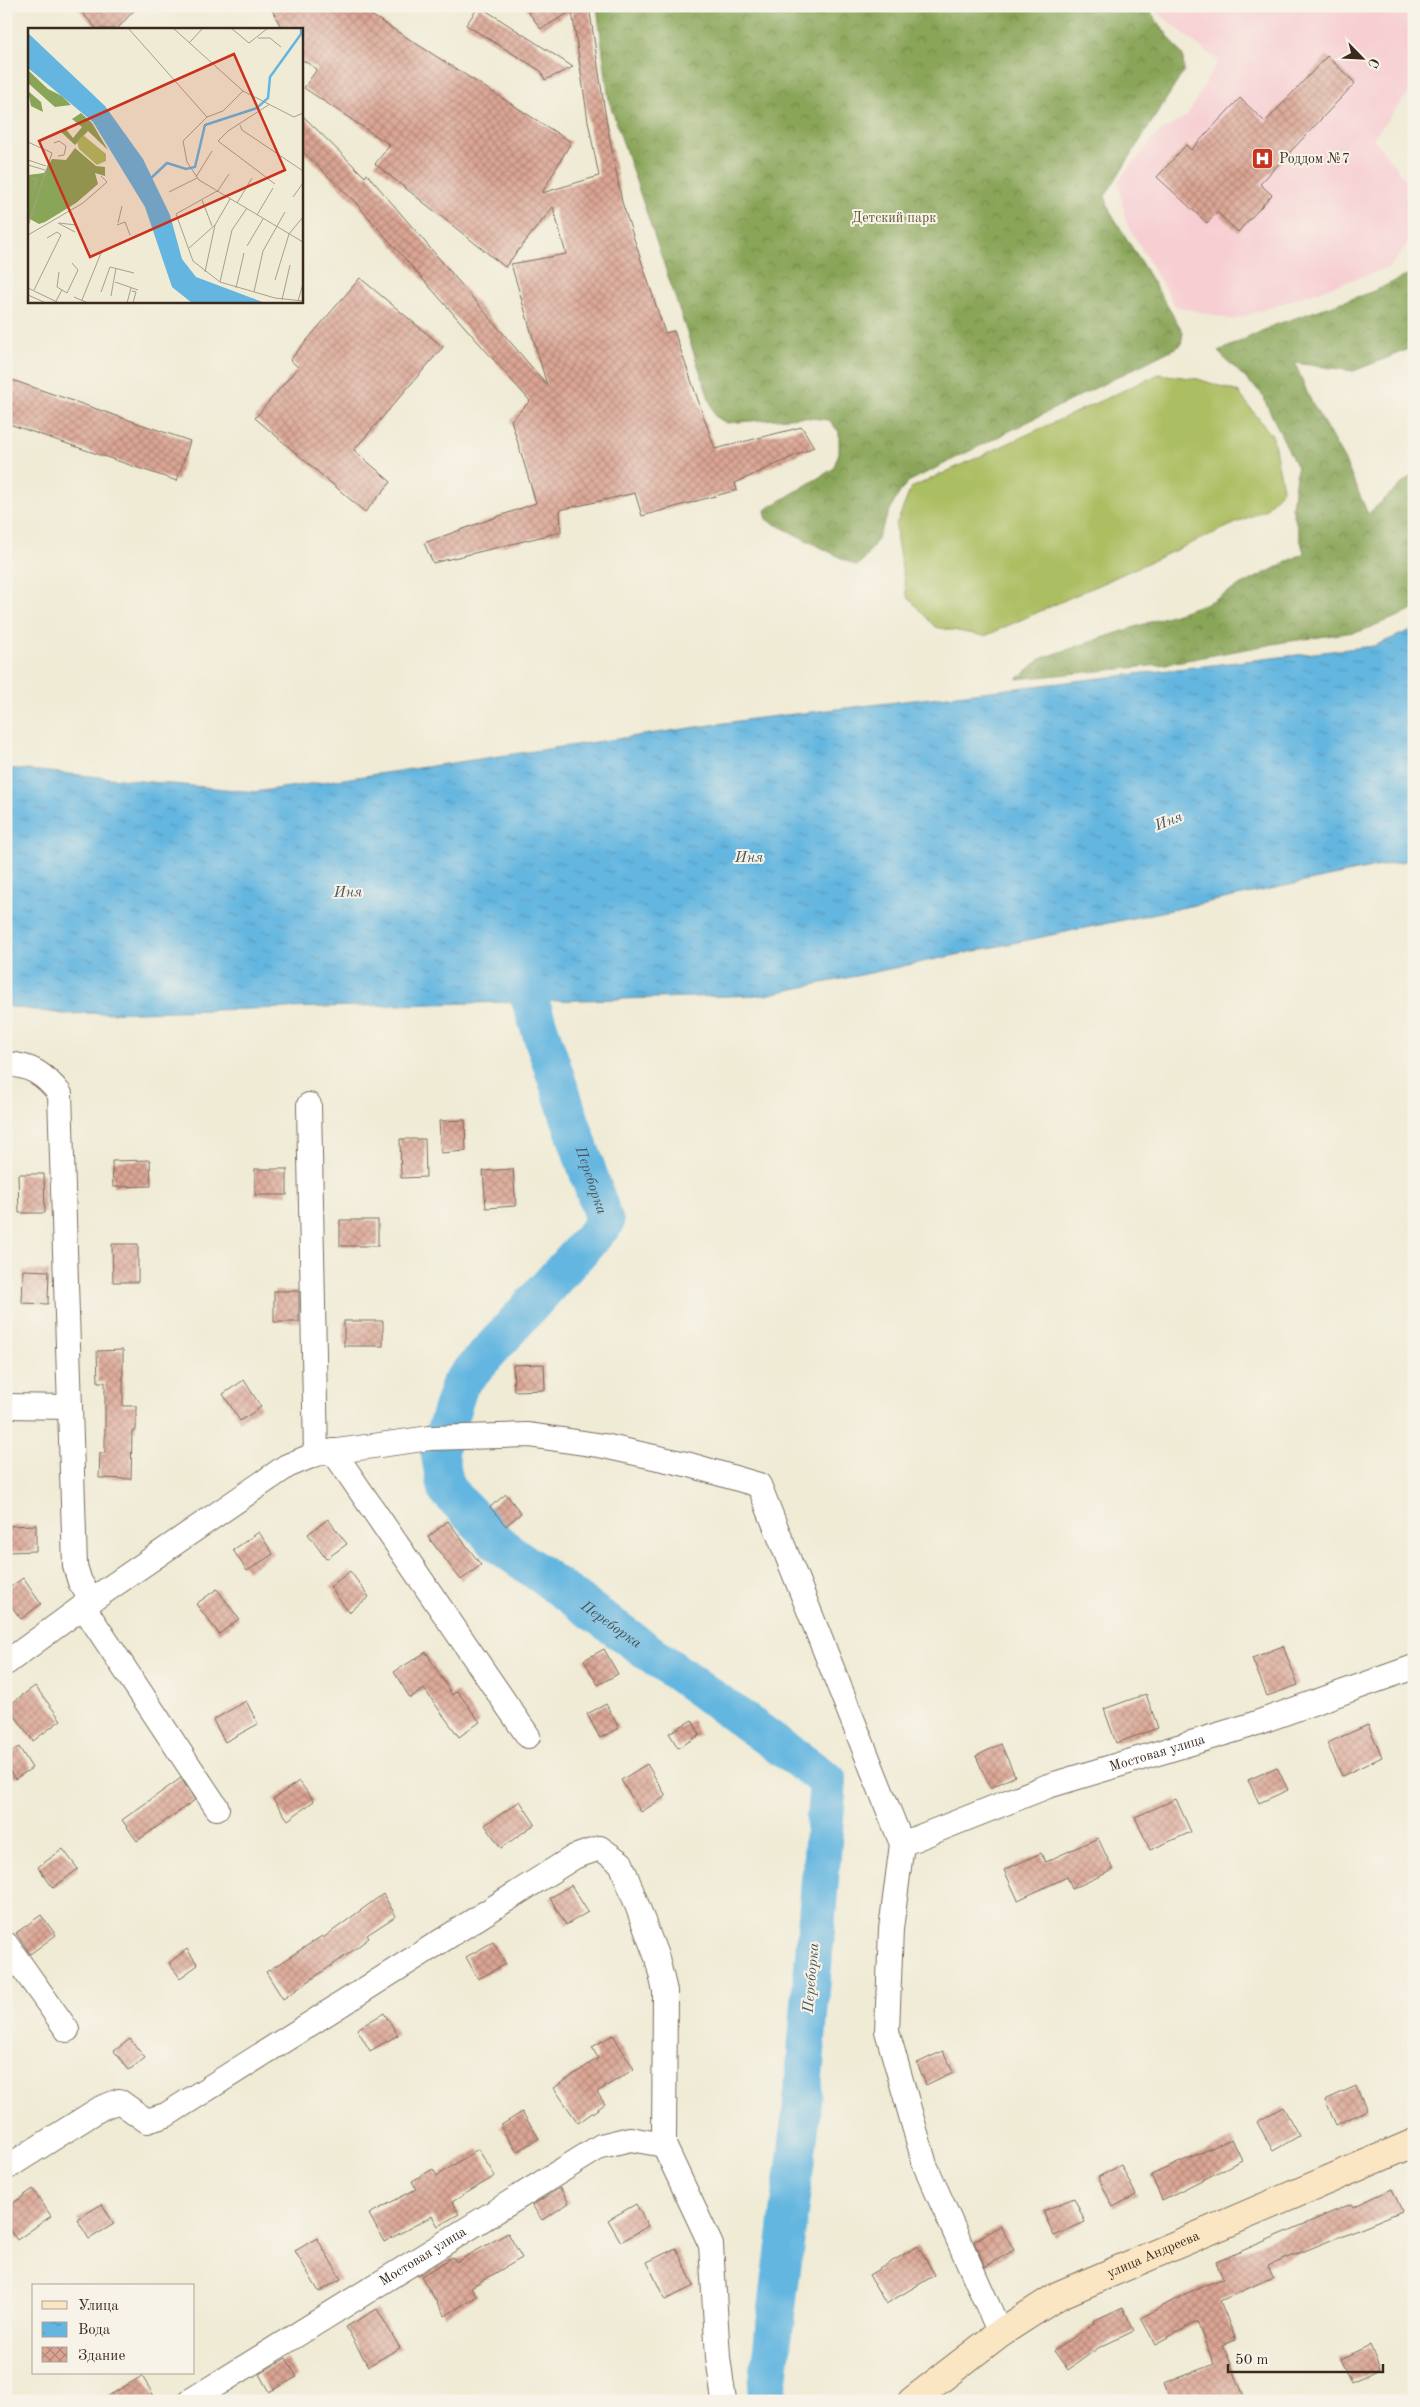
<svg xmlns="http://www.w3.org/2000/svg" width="1420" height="2407" font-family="'Old Standard TT',serif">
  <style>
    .built { fill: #f7cfd3 }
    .forest { fill: url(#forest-crowns); stroke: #62683b }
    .garden { fill: #acbe62; stroke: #747440 }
    .water { fill: url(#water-ripples); stroke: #50707f }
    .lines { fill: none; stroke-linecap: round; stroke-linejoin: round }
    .river { stroke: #64b6e0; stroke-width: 38 }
    .building { fill: url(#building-cross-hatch) }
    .street-casing { stroke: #7a6e5e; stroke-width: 26 }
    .secondary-casing { stroke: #7a6e5e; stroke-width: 30 }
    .street { stroke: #fff; stroke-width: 24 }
    .secondary { stroke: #fbe6c3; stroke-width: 28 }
    .labels { text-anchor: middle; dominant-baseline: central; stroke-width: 4; stroke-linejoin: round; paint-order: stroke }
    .poi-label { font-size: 14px; fill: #3b2a1e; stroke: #f7f3e8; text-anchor: start }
    .park-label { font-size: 14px; fill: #5d5632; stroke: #f7f3e8 }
    .street-label { font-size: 14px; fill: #3b2a1e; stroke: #f7f3e8 }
    .water-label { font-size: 15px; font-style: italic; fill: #475458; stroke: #f7f3e8 }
    .inset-river { fill: none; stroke: #64b6e0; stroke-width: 2.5 }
    .inset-road { fill: none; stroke: #a89e8c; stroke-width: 1 }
    .view { fill: #c8321e; fill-opacity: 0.15; stroke: #c8321e; stroke-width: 2.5 }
    .inset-edge { fill: none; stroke: #3b2a1e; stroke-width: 2.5 }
  </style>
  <defs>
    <pattern id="forest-crowns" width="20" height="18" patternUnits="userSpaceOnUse" patternTransform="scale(1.25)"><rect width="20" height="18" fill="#89a558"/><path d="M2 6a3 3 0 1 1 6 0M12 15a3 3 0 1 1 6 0" fill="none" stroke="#718748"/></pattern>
    <pattern id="water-ripples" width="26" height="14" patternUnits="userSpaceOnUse" patternTransform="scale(1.25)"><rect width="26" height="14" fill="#64b6e0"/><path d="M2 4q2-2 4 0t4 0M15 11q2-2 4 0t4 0" fill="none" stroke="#5494b5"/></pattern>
    <pattern id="building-cross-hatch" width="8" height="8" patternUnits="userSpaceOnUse" patternTransform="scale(1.25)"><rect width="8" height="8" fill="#dba594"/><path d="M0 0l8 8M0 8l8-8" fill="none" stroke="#b38778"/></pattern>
  </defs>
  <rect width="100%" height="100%" fill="#f7f3e8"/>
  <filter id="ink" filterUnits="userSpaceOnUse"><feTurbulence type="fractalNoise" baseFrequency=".02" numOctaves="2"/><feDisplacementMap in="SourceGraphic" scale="10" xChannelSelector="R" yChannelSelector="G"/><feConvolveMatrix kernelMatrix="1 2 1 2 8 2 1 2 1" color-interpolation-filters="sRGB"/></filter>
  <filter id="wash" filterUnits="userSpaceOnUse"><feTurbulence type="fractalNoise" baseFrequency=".0096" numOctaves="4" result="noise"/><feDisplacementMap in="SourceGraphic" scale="20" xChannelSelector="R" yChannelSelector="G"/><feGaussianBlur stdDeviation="1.12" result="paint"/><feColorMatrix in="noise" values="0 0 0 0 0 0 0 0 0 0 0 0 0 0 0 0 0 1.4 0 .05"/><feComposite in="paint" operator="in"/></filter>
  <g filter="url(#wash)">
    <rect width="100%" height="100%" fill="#f0ebd5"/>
    <polygon class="built" points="1155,6 1414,6 1414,87 1373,138 1405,179 1412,238 1390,267 1233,320 1175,306 1126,222 1118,181 1158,133 1187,116 1218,61 1153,9"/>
    <g class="forest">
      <path d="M597 6H1146L1183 56 1184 71 1105 196 1110 211 1183 332 1181 345 908 482C885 507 882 545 857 566L767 520 765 510 833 469 839 453V432L829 420 801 417 726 423 715 416 609 101Z"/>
      <polygon points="1414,272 1414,347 1354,371 1295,363 1309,397 1344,459 1368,514 1414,473 1414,610 1361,631 1284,642 1160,665 1017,679 1042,658 1207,603 1304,553 1292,507 1297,468 1261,393 1218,352 1272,326 1374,291"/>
    </g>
    <polygon class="garden" points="1159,374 1198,379 1238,392 1273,437 1283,489 1265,510 985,636 935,627 907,596 897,541 896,525 911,488"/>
    <polygon class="water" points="1414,629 1414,859 765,995 63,1014 6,1006 6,768 255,792 752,719 1374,646"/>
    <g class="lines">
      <path class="river" id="s1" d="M514 953 605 1223 460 1384 439 1450 446 1489 501 1546 828 1781 800 2127 766 2395 768 2401"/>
    </g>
    <g id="blocks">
      <g class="building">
        <polygon points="76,6 138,6 117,29 97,29"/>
        <polygon points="270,6 357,6 571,142 542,193 599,176 588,121 572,11 541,29 524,6 589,6 606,119 622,202 665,333 674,331 715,449 802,427 814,447 735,483 737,490 642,516 635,493 560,510 561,532 433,563 424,543 536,503 511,420 530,401 355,202 301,150 301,114 365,177 367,174 547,385 511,264 566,254 553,207 505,267 375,164 390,145 304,88 317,69 301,59 301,29 282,29"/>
        <polygon points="479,6 547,50 573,67 545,80 541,71 466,25"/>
        <polygon points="1327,56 1355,83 1260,184 1272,195 1238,232 1217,212 1207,223 1157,177 1186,145 1191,150 1240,98 1265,122"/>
        <polygon points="360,278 443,347 354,450 391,482 365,512 255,418 298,367 290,360"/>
        <polygon points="6,378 190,441 177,481 6,423"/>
        <polygon points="465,1120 466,1151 441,1153 439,1121"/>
        <polygon points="400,1139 425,1139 426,1177 401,1178"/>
        <polygon points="150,1160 151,1186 113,1187 112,1161"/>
        <rect x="255" y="1169" width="32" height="26"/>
        <polygon points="513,1169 516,1206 486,1208 483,1171"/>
        <polygon points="18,1174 44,1174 45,1213 19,1213"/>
        <rect x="340" y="1220" width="38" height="26"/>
        <polygon points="112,1244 138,1244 138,1282 113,1282"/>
        <polygon points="23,1270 49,1271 48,1304 22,1303"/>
        <rect x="274" y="1291" width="25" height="31"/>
        <rect x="344" y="1321" width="39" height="25"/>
        <polygon points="123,1350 123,1406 136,1406 136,1431 132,1431 131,1479 99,1478 100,1453 105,1453 105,1382 98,1382 97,1351"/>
        <polygon points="544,1364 545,1390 514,1391 513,1365"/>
        <polygon points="244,1380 261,1407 240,1421 223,1394"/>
        <polygon points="506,1494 521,1513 506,1526 490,1507"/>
        <polygon points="328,1519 347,1544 326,1559 308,1534"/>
        <polygon points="448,1521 481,1565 461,1580 428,1537"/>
        <polygon points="36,1525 36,1551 6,1552 6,1526"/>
        <polygon points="259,1532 273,1554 247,1571 233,1550"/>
        <polygon points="350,1571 369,1597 349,1612 330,1587"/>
        <polygon points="23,1578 41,1604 21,1619 6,1599 6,1590"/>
        <polygon points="217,1589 239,1619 219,1634 196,1604"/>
        <polygon points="1283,1646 1298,1685 1267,1696 1252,1658"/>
        <polygon points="604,1649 618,1674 598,1685 584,1660"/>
        <polygon points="426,1652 452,1695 457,1691 480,1722 459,1737 424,1689 410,1698 394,1672"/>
        <polygon points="35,1686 61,1720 33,1741 8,1706"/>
        <polygon points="1146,1694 1158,1728 1116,1743 1104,1709"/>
        <polygon points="246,1701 258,1724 225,1742 213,1720"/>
        <polygon points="606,1704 619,1728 600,1738 587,1714"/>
        <polygon points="692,1720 700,1735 678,1748 669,1733"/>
        <polygon points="1368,1725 1382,1757 1342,1776 1327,1743"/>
        <polygon points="1001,1744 1015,1776 990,1788 976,1756"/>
        <polygon points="19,1747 32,1768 15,1779 6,1765 6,1755"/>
        <polygon points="647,1764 666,1796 641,1812 621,1780"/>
        <polygon points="1277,1767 1288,1790 1259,1803 1248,1780"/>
        <polygon points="181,1778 195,1800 137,1841 122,1820"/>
        <polygon points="299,1781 314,1801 288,1820 273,1799"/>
        <polygon points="1176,1799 1191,1832 1150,1850 1135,1817"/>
        <polygon points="520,1801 535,1824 501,1848 485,1825"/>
        <polygon points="1098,1838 1113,1870 1072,1889 1067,1877 1018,1900 1004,1870 1041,1853 1045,1862"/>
        <polygon points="63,1849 78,1869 53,1888 38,1867"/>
        <polygon points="571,1885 588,1912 566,1925 550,1898"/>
        <polygon points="383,1894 396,1916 367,1935 369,1938 351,1952 283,1999 266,1972 322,1936 323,1938"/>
        <polygon points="41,1915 56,1935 30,1954 16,1933"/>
        <polygon points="493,1942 506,1964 478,1979 466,1957"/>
        <polygon points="187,1949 198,1965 180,1978 169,1963"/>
        <polygon points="384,2013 398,2035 370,2051 357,2029"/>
        <polygon points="613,2035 634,2069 597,2092 605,2104 578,2123 554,2088 598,2058 592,2047"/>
        <polygon points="130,2039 145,2058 129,2070 114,2051"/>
        <polygon points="943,2051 953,2072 926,2085 917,2063"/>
        <polygon points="1356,2086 1367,2110 1336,2125 1325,2100"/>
        <polygon points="1283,2107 1299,2136 1273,2151 1257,2122"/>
        <polygon points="522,2112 539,2138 517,2152 500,2126"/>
        <polygon points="1232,2139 1242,2160 1162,2200 1151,2175"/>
        <polygon points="478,2149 495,2176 452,2202 459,2214 438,2226 432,2216 384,2242 369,2214 416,2189 412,2181 433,2169 437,2176"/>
        <polygon points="1121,2165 1136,2195 1113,2207 1098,2177"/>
        <polygon points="560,2188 569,2203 542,2220 532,2205"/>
        <polygon points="33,2189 51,2216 17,2240 6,2225 6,2208"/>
        <polygon points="1392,2189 1402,2211 1268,2266 1273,2277 1220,2301 1236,2340 1223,2345 1246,2401 1171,2401 1164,2383 1214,2364 1197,2322 1155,2344 1141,2318 1185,2294 1223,2278 1216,2262 1351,2204 1353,2207"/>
        <polygon points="1074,2198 1085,2222 1054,2236 1043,2211"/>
        <polygon points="102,2204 114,2224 89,2239 77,2219"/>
        <polygon points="636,2204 648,2226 621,2242 608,2220"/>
        <polygon points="1000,2226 1014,2250 985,2267 974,2241"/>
        <polygon points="508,2233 522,2258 471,2287 477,2296 445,2316 421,2276 453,2257 456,2262"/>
        <polygon points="317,2238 341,2279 319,2292 295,2251"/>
        <polygon points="918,2246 935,2275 886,2304 869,2275"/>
        <polygon points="676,2248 694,2286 665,2300 647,2262"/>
        <polygon points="1123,2307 1134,2331 1098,2348 1068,2370 1054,2351 1094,2323 1093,2321"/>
        <polygon points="377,2309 400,2348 368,2366 346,2327"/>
        <polygon points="1370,2345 1380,2370 1351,2383 1340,2359"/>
        <polygon points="286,2358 297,2377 269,2392 259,2374"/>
        <polygon points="142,2376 157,2401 100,2401"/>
      </g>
    </g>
  </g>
  <g filter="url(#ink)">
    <use href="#blocks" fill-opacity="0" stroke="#7a6e5e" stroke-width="1"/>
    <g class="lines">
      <defs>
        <g id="street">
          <path d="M6 1064C31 1065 45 1075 60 1094L75 1566 80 1582 92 1600"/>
          <polyline points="309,1105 316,1454"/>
          <polyline points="6,1406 70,1407"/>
          <polyline points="333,1451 528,1736"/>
          <polyline points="83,1606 217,1808"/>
          <polyline points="6,1663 92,1600 287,1466 316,1454 430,1438 529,1435 604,1446 690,1465 759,1485 902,1844 891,1929 887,2031 925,2165 1000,2333"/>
          <path id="s2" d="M902 1844 1048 1786 1248 1726 1414 1667"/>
          <polyline points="6,1944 67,2030"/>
          <polyline points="6,2168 101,2108 119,2101 147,2121 166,2115 574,1857 600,1848 621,1863 657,1958 665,1991 664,2145 711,2245 718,2357 724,2401"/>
          <path id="s3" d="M190 2401 601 2146 630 2139 664 2145"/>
        </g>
        <g id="secondary">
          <path id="s4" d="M912 2401 1000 2333 1059 2295 1414 2143"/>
        </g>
      </defs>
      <use href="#street" class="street-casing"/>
      <use href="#secondary" class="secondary-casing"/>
      <use href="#street" class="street"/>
      <use href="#secondary" class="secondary"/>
    </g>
  </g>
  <defs>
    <symbol id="hospital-square" viewBox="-11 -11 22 22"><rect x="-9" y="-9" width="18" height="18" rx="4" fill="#c8321e" stroke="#f7f3e8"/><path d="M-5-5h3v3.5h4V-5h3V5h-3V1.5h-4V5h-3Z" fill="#fff"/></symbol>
  </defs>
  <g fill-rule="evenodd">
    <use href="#hospital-square" x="1250" y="146" width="25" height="25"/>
  </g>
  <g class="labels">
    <g class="poi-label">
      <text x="1279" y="159">Роддом №7</text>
    </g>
    <g class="park-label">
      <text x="894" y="218">Детский парк</text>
    </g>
    <g class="street-label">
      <text stroke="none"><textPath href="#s2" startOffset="271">Мостовая улица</textPath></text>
      <text stroke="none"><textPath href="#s4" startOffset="284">улица Андреева</textPath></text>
      <text stroke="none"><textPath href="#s3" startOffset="274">Мостовая улица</textPath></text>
    </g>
    <g class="water-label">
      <text transform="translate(1169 822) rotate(-22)">Иня</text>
      <text x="749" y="858">Иня</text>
      <text transform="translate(348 893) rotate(-1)">Иня</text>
      <text stroke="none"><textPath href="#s1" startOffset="240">Переборка</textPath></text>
      <text stroke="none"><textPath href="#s1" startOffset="825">Переборка</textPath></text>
      <text transform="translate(812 1978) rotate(-85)">Переборка</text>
    </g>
  </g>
  <g transform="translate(28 28)">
    <rect width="275" height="275" fill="#f0ebd5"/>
    <path d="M0 42 20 61 34 68 43 77 27 79 19 72 0 55ZM0 63 13 74 15 84 3 78ZM53 85 64 95 80 122 60 103 47 117 32 103 37 100 45 110 54 99 44 91ZM47 120 68 138 77 139V148L67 145 70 156 48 175 17 194 11 196 0 190V147L16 145 24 131 38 132Z" fill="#89a558"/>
    <path d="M55 107 78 126V133L69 137 51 121 49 114Z" fill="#acbe62"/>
    <path d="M0 5 77 78 115 131 142 187 154 231 168 249 237 275H164L144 259 117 179 65 94 0 40Z" fill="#64b6e0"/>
    <path class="inset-river" d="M121 152 139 135 158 141 167 139 177 97 229 80 240 70 242 49 273 6V0"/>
    <path class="inset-road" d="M100 0 179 89M145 0 215 63 266 89 275 85M203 0 221 15 240 0M230 10H242L253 19M161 15 175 0M215 63 195 83 179 89 155 113 159 134 171 152 275 214M242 76 200 103 190 113 247 156M212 97 214 102 275 143M0 114 24 125 0 198M26 115 31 113 38 118 36 127 30 128M0 132 18 138M0 137 17 142M168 149 184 123M3 159 7 158 9 151 3 150M189 163 148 186 165 233 192 254 247 270 275 273M141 164 169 150M189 164 201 146M265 169 275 155M174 172 184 198M209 175 224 150M229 187 245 160M30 195 47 204M31 195 48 197 46 190M90 195 94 178M89 197 97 194 102 207M0 207 55 175 79 154 73 148M219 218 235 191M160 221 187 197 202 171M31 244 29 259 34 262M177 244 187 197M247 252 261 206 275 189M87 254 110 262M192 254 204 202 219 180M0 260 31 275M208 260 216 225M6 262 33 207 29 204 19 210M104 263 108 264 105 275M73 264 82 239 106 245M226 264 235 223 257 184M0 267 18 275M83 268 88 240M46 269 60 275M54 272 73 225M254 272 262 237M28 273 34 262 39 265 50 242 44 235M270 273 275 256M99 275 103 260"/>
    <path class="view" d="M206 26 257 142 62 229 11 113Z"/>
    <rect width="275" height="275" class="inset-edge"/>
  </g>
  <rect width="1420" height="2407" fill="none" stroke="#f7f3e8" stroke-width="25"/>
  <rect x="32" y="2284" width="162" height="90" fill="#f7f3e8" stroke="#aca397"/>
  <rect x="42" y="2301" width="25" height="8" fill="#fbe6c3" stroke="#aca397"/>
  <text x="78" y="2310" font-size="15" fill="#3b2a1e">Улица</text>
  <rect x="42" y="2322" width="25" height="15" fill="url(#water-ripples)" stroke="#aca397"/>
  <text x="78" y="2334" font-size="15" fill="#3b2a1e">Вода</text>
  <rect x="42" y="2347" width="25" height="15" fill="url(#building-cross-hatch)" stroke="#aca397"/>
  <text x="78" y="2360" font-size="15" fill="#3b2a1e">Здание</text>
  <g transform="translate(1362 58) rotate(114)" stroke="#f7f3e8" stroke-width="4" paint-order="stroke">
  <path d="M0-4L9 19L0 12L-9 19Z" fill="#3b2a1e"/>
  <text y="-8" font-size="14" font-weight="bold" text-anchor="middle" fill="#3b2a1e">С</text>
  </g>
  <path d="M1228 2364v8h155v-8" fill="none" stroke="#3b2a1e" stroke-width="2.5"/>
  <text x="1235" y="2364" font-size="15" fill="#3b2a1e" stroke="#f7f3e8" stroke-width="4" paint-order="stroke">50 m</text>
</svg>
